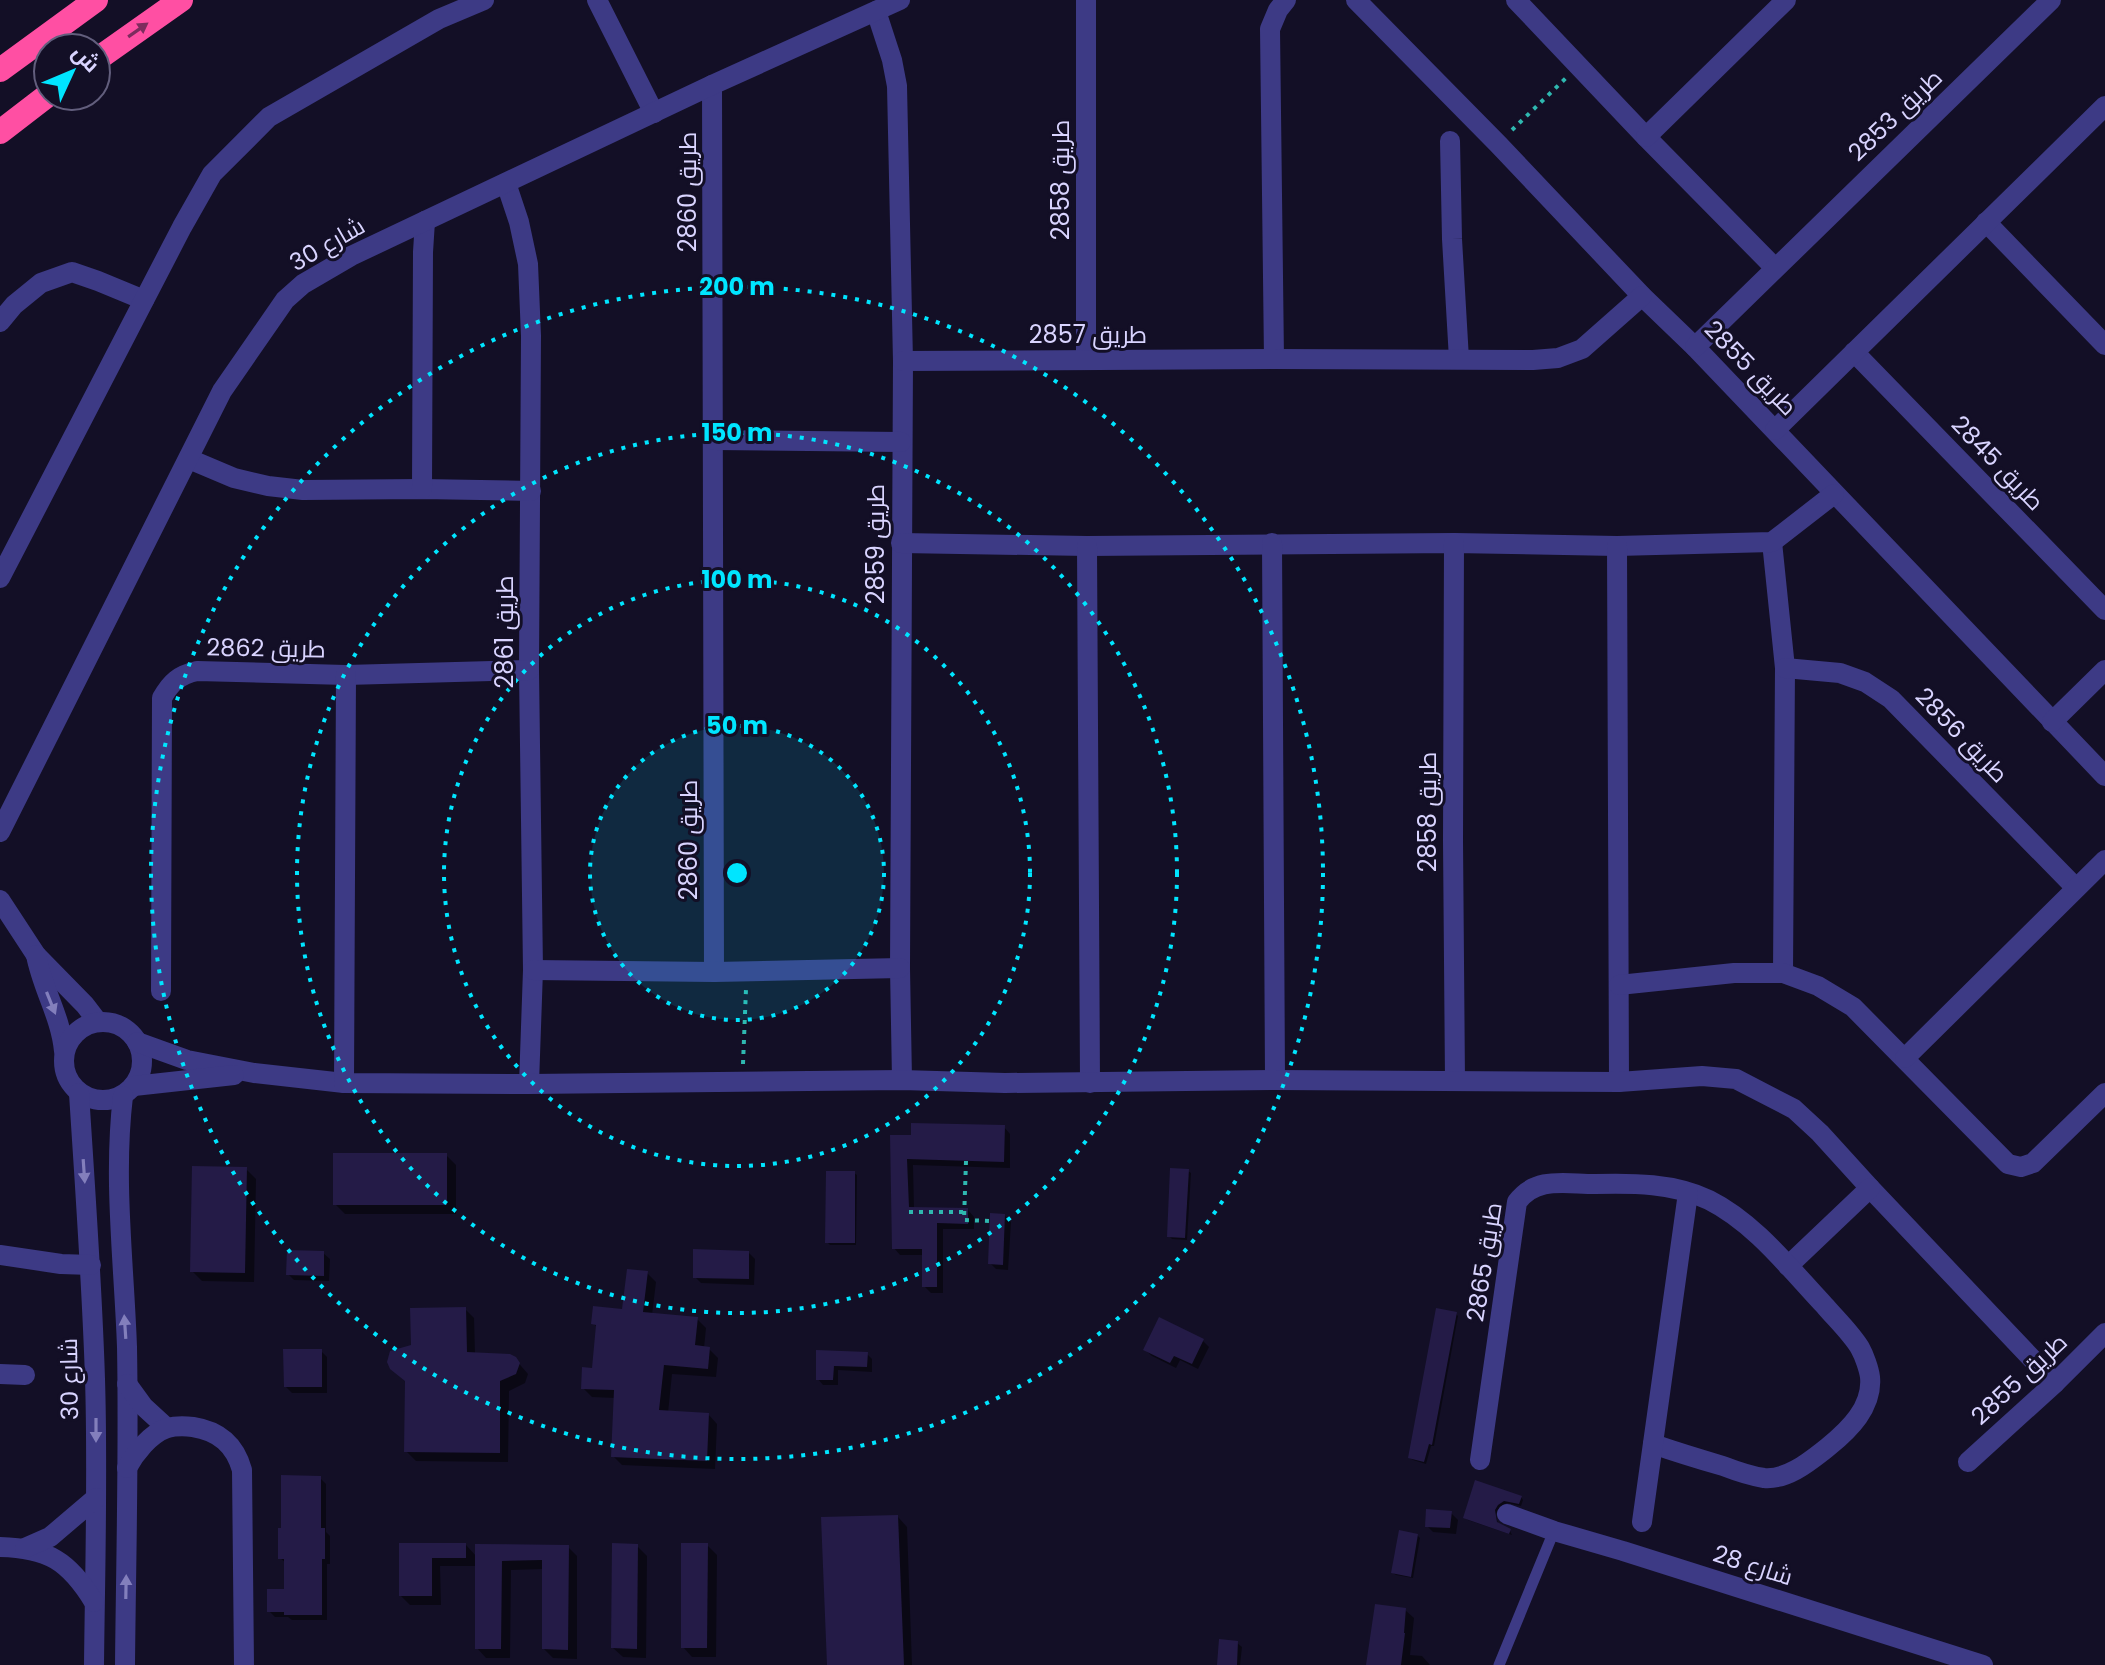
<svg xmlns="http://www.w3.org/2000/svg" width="2105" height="1665" font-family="Poppins,Cairo,sans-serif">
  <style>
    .shadow { fill: #0007 }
    .building { fill: #241b47 }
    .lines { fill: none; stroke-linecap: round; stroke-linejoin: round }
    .path { stroke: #2fb8b0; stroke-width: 4; stroke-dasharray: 4 6; stroke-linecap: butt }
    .lane { stroke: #3d3a85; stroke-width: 11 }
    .street { stroke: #3d3a85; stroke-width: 20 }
    .highway { stroke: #ff4fa3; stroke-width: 24 }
    .oneway { fill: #7d2c5e }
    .oneway2 { fill: #837fbc }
    .ring { fill: none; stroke: #00e5ff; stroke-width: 4; stroke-dasharray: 4 8 }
    .labels { text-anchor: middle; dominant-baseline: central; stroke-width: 6; stroke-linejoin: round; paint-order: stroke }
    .street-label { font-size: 24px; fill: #d9d4ff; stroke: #130f26 }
    .centre { fill: #00e5ff; stroke: #130f26; stroke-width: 4 }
    .ring-label { font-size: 24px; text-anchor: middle; font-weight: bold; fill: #00e5ff; stroke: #130f26; stroke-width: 6; stroke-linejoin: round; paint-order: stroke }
  </style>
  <rect width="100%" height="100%" fill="#130f26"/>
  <g class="shadow">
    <polygon points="1004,1127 1010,1134 1010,1168 913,1165 914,1209 968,1210 974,1217 974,1229 943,1229 943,1293 931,1293 924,1286 924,1255 900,1255 894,1248 892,1137"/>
    <polygon points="446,1155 456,1165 456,1214 345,1214 335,1204"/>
    <polygon points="246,1169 256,1179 254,1282 202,1281 192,1271"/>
    <polygon points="1188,1171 1191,1173 1187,1240 1172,1239 1169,1236"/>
    <polygon points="854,1173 857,1175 856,1245 830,1245 827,1242"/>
    <polygon points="1005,1216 1011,1222 1008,1270 996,1269 990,1263"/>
    <polygon points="323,1253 330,1259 329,1281 294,1280 288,1274"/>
    <polygon points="749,1253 755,1259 754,1285 701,1283 695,1277"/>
    <polygon points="647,1273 656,1282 652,1315 697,1319 706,1328 704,1348 709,1349 718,1358 716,1377 672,1374 668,1413 708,1414 717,1424 715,1469 622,1465 613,1456 615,1398 592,1397 583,1388 594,1370 598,1328 593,1323 624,1312"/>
    <polygon points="465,1309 474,1318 475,1354 515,1359 528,1374 525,1383 509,1391 508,1462 416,1461 406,1451 407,1382 391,1368 414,1346"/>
    <polygon points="1456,1314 1458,1316 1434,1446 1431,1446 1426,1464 1413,1460 1410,1458"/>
    <polygon points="1203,1341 1209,1347 1198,1369 1180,1360 1176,1368 1152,1356 1145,1350"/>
    <polygon points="321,1351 327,1357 327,1393 292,1393 286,1387"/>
    <polygon points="818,1352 867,1354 872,1359 872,1372 838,1370 838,1385 823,1385 818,1379"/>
    <polygon points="320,1478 326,1484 326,1532 330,1536 330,1564 327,1564 327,1620 292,1620 288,1617 275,1617 269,1611 286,1591 286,1563 280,1558"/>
    <polygon points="1477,1483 1521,1497 1523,1500 1521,1506 1507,1503 1500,1507 1496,1514 1498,1525 1510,1531 1512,1535 1468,1520 1465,1518"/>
    <polygon points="1451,1513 1458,1520 1456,1534 1433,1532 1427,1526"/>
    <polygon points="898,1517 907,1527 912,1665 828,1665"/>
    <polygon points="1417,1535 1420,1538 1413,1578 1396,1575 1393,1573"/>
    <polygon points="401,1545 466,1545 477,1557 568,1547 577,1556 577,1659 553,1658 544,1649 544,1569 511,1570 510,1658 486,1658 477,1648 477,1566 440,1566 441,1605 410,1605 401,1596"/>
    <polygon points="707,1545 717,1555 716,1657 692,1657 683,1647"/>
    <polygon points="637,1546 647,1556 646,1658 623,1657 613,1648"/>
    <polygon points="1405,1610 1414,1618 1410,1655 1422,1656 1430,1665 1368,1665"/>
    <polygon points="1237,1643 1242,1647 1240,1665 1219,1665"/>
  </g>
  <g class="building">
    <polygon points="911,1123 1005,1125 1004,1162 907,1159 909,1207 968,1208 968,1224 937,1223 937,1287 922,1287 922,1249 892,1249 890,1135 911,1135"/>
    <rect x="333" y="1153" width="114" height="52"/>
    <polygon points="192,1166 247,1167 245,1273 190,1272"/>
    <polygon points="1170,1168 1189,1169 1185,1238 1167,1237"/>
    <polygon points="826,1171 855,1171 855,1243 825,1243"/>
    <polygon points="990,1213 1005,1214 1003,1265 988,1264"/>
    <polygon points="693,1249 749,1251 749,1279 693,1278"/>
    <polygon points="287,1250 324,1251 324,1276 286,1275"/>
    <polygon points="627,1269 648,1271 643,1312 698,1317 695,1345 710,1347 708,1369 664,1365 659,1410 709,1413 707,1461 611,1457 614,1390 581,1389 582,1367 592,1368 596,1325 591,1324 593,1306 622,1309"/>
    <polygon points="466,1307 467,1352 510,1354 516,1357 520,1363 516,1374 500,1381 500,1453 404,1452 405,1381 390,1369 387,1362 390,1351 411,1345 410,1308"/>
    <polygon points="1436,1308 1457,1312 1432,1445 1429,1444 1424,1462 1408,1458"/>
    <polygon points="1159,1317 1204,1339 1192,1364 1174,1356 1170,1363 1143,1350"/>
    <polygon points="283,1349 322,1349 322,1387 284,1387"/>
    <polygon points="816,1350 868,1352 867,1367 834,1366 833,1380 816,1380"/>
    <polygon points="281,1475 321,1476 321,1528 325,1528 325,1559 322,1559 322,1615 284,1615 284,1612 267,1612 267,1589 284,1589 284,1559 278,1559 278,1528 281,1528"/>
    <polygon points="1475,1480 1522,1496 1519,1504 1504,1501 1498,1505 1495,1510 1497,1522 1511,1529 1509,1534 1463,1518"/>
    <polygon points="1426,1509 1452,1511 1450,1528 1425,1527"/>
    <polygon points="898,1515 904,1665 827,1665 821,1517"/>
    <polygon points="1399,1530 1418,1534 1411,1577 1391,1573"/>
    <polygon points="399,1543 466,1543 466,1558 432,1558 432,1596 399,1596"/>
    <polygon points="612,1543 638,1544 637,1649 611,1648"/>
    <polygon points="681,1543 708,1543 707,1648 681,1648"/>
    <polygon points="475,1544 569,1545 568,1650 542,1649 542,1560 502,1561 501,1649 475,1649"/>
    <polygon points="1375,1604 1406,1608 1404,1633 1405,1633 1401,1665 1366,1665"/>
    <polygon points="1219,1639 1238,1641 1237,1665 1217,1665"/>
  </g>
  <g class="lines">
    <g class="path">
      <polyline points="1512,130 1566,78"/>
      <polyline points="743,1064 746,989"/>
      <polyline points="966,1161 964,1220 990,1221"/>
      <polyline points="909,1212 964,1212"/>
    </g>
    <polyline class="lane" points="1499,1665 1554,1531"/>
    <g class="street">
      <polyline points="597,0 654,113"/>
      <polyline points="1356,0 1498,144 1642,296 1695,347 2105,776"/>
      <polyline points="1516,0 1646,137 1775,268"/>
      <polyline points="876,11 892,60 897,86 903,361 900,968 902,1080"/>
      <polyline points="712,85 714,972"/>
      <polyline points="1646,137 1786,0"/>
      <polyline points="1450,141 1452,239 1459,359"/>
      <polyline points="506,183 519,222 528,264 531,336 529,670 533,970 529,1084"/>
      <polyline points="1986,222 2105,345"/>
      <polyline points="0,322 14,305 41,283 72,272 98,281 144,300"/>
      <polyline points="1695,347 2051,0"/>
      <polyline points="1854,352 2105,610"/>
      <polyline points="1086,359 1086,0"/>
      <polyline points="1274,359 1270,29 1278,10 1286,0"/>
      <polyline points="903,361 1274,359 1533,360 1558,358 1582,349 1642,296"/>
      <polyline points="1775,430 2105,106"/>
      <polyline points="714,440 901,442"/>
      <polyline points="189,459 234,478 268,486 303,490 422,489 531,491"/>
      <polyline points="422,489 423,252 425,221"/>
      <polyline points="1772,542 1785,668 1783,973"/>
      <polyline points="901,543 1087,546 1454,543 1617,546 1772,542 1834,494"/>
      <polyline points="1272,543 1275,1080"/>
      <polyline points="1454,543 1453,841 1455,1081"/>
      <polyline points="1087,546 1090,1083"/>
      <polyline points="1617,546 1619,1082"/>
      <polyline points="0,578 182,227 212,174 269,117 439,19 484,0"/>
      <polyline points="1785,668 1840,673 1865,682 1891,699 2076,888"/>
      <polyline points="2052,722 2105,670"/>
      <polyline points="0,832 222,391 285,300 303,284 351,256 712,85 900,0"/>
      <polyline points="0,900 36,955 85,1005 98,1022"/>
      <path d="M36 955C42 988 61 1017 64 1051"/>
      <polyline points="533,970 714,972 900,968"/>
      <polyline points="1619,985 1734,973 1783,973 1818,986 1853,1007 2008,1164 2021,1167 2033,1163 2105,1093"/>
      <path d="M161 991 162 698C171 682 179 675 197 671L346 675 529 670"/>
      <circle cx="103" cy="1061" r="39"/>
      <polyline points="137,1042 187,1060 254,1073 344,1083 529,1084 902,1080 1005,1083 1275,1080 1619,1082 1702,1076 1736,1079 1794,1109 1820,1133 1870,1188 2055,1383"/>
      <polyline points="1905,1058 2105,860"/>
      <polyline points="344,1083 346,675"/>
      <polyline points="134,1086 234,1075"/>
      <path d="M79 1093C85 1188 92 1283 95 1379 98 1474 95 1570 94 1665"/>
      <path d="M123 1096C113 1179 124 1263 127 1347 129 1453 126 1559 125 1665"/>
      <polyline points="0,1255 61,1264 91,1265"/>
      <polyline points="1788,1266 1870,1188"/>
      <polyline points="0,1374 25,1375"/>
      <polyline points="127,1384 143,1406 167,1428"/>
      <path d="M1480 1460 1517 1202C1536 1176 1565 1184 1595 1184 1632 1183 1674 1183 1709 1200 1755 1223 1790 1269 1825 1306 1836 1319 1851 1333 1860 1348 1864 1355 1869 1369 1870 1377 1873 1407 1849 1430 1828 1447 1810 1461 1788 1480 1764 1478 1750 1476 1736 1471 1723 1466 1699 1459 1676 1452 1653 1444"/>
      <polyline points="1968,1462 2055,1383 2105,1333"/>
      <path d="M127 1468C135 1453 150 1434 167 1428 175 1426 185 1426 193 1427 219 1431 235 1445 242 1470L244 1665"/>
      <polyline points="1507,1514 1554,1531 1623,1551 1983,1665"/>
      <polyline points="1642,1522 1688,1193"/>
      <path d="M0 1547C48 1548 69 1561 94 1602"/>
      <polyline points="25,1548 50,1537 96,1498"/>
    </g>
    <g class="highway">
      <polyline points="96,60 181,0"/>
      <polyline points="0,70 96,0"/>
      <polyline points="0,132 48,95"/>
    </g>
  </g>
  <defs><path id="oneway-solid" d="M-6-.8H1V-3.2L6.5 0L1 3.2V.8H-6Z" transform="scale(2)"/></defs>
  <use class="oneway" href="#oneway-solid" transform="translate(138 30) rotate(-35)"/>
  <g class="oneway2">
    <use href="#oneway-solid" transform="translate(51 1003) rotate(68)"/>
    <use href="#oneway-solid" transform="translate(84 1171) rotate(86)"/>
    <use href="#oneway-solid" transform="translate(125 1327) rotate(-94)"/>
    <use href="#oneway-solid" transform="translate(96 1430) rotate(90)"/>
    <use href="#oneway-solid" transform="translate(126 1587) rotate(-89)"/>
  </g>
  <circle cx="737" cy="873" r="147" fill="#00e5ff" fill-opacity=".12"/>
  <g class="ring">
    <circle cx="737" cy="873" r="147"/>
    <circle cx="737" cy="873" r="293"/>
    <circle cx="737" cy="873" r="440"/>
    <circle cx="737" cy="873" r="586"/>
  </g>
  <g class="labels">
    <g class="street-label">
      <text transform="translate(1895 115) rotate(-44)">طريق 2853</text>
      <text transform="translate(1060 180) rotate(-90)">طريق 2858</text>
      <text transform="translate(687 192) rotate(-90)">طريق 2860</text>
      <text transform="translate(327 244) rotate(-30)">شارع 30</text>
      <text x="1088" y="334">طريق 2857</text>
      <text transform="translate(1751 368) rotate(46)">طريق 2855</text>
      <text transform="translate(1998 463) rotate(46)">طريق 2845</text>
      <text transform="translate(875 544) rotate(-90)">طريق 2859</text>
      <text transform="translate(504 632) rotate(-90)">طريق 2861</text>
      <text transform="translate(266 648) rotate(1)">طريق 2862</text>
      <text transform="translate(1962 735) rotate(46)">طريق 2856</text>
      <text transform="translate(1427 812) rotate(-90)">طريق 2858</text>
      <text transform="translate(688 840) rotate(-90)">طريق 2860</text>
      <text transform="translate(1484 1262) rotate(-81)">طريق 2865</text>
      <text transform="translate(69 1379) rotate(-91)">شارع 30</text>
      <text transform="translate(2019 1379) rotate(-43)">طريق 2855</text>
      <text transform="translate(1753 1565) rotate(18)">شارع 28</text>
    </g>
  </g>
  <circle cx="737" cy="873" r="12" class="centre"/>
  <g class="ring-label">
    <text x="737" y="295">200 m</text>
    <text x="737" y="441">150 m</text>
    <text x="737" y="588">100 m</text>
    <text x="737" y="734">50 m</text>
  </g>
  <g transform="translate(72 72) rotate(46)"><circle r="38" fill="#130f26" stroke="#625e7d" stroke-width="2"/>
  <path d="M0-6L14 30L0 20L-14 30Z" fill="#00e5ff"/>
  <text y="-12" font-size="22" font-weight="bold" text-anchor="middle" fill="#d9d4ff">ش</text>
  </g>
</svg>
